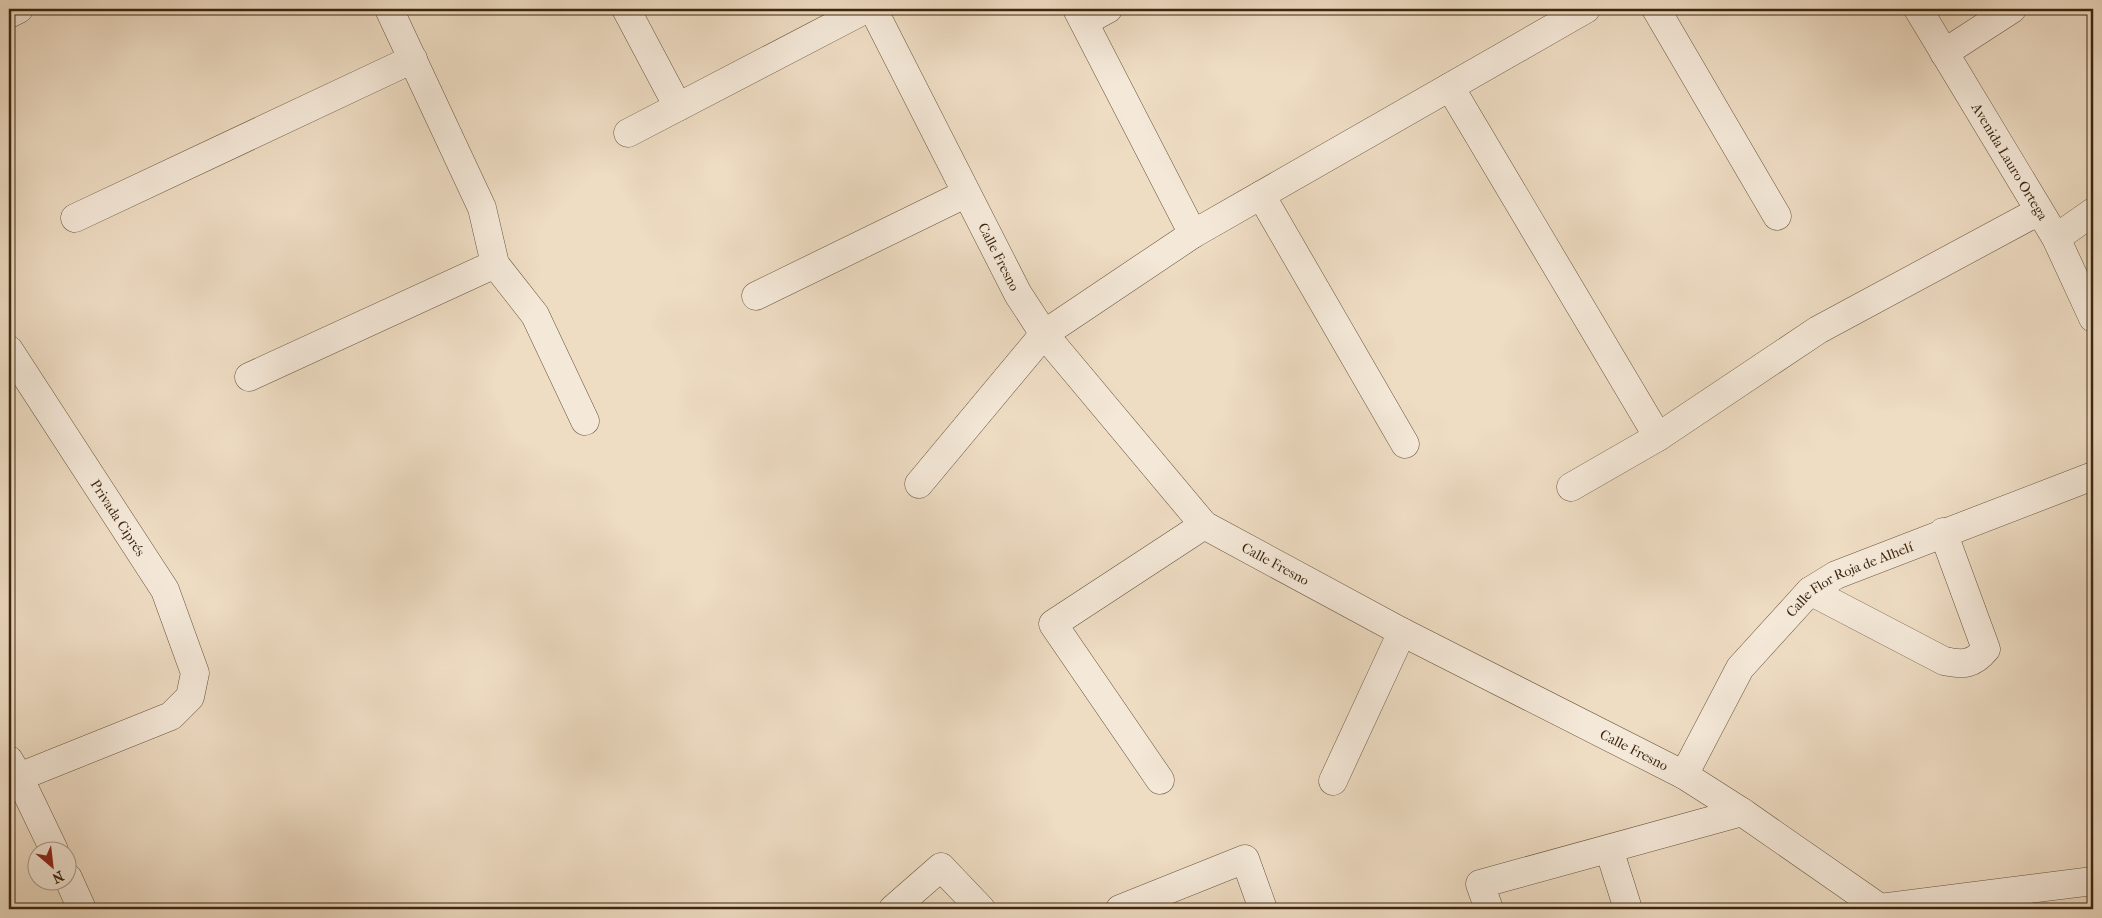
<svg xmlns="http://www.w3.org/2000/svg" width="2102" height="918" font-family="'IM FELL French Canon',serif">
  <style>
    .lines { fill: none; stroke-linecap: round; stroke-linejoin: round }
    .street-casing { stroke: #68543c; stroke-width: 29 }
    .street { stroke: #f4e8d8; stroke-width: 28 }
    .labels { text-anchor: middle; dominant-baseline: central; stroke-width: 4; stroke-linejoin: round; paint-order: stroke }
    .street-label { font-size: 14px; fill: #3c260f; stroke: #f4e8d8 }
  </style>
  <rect width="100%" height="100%" fill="#eedcc3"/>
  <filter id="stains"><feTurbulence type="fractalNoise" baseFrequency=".004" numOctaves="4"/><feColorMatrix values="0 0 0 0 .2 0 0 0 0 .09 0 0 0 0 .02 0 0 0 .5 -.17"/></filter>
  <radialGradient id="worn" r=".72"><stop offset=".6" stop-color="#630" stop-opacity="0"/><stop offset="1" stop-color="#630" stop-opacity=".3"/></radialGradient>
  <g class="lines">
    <defs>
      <g id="street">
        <polyline points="389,9 482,208 495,264 535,315 585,421"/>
        <polyline points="626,9 678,107"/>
        <path id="s1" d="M873 9 1018 294 1044 334 1204 525 1402 632 1684 775 1742 812 1880 908"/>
        <polyline points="1077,9 1193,234"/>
        <polyline points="1656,9 1777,216"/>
        <path id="s2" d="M1918 9 2056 238 2093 318"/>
        <polyline points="9,14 19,9"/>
        <polyline points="1084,22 1108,9"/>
        <polyline points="1944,53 2012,9"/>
        <polyline points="1450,87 1658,437"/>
        <polyline points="628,133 866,9"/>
        <polyline points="1261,195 1405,444"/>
        <polyline points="75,218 413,59"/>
        <polyline points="2056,238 2093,212"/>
        <polyline points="756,296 965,194"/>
        <path id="s3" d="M9 350 165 590 195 673 190 697 171 716 9 781"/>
        <polyline points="249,377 495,264"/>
        <polyline points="919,484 1044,334 1193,234 1586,9"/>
        <polyline points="1571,487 1658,437 1818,330 2039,211"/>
        <path d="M1810 591 1944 661C1963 665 1973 665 1986 649L1943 532"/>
        <polyline points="9,760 19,777 54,850"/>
        <path id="s4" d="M1684 775 1740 668 1810 591 1836 575 2093 476"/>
        <polyline points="1160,780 1053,624 1204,525"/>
        <polyline points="1333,781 1402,632"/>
        <polyline points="1609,849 1628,909"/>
        <polyline points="68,878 82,909"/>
        <polyline points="1880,908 2093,881"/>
        <polyline points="893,909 941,867 981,909"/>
        <polyline points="1120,909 1245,859 1263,909"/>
        <polyline points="1489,909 1480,884 1742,812"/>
      </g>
    </defs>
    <use href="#street" class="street-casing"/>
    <use href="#street" class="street"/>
  </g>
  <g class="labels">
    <g class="street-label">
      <text stroke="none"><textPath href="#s2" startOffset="178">Avenida Lauro Ortega</textPath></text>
      <text stroke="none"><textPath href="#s1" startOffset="278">Calle Fresno</textPath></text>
      <text stroke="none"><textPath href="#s3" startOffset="200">Privada Ciprés</textPath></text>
      <text stroke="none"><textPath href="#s1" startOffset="698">Calle Fresno</textPath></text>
      <text stroke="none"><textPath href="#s4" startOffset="265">Calle Flor Roja de Alhelí</textPath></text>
      <text stroke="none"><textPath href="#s1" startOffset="1102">Calle Fresno</textPath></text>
    </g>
  </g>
  <rect width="2102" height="918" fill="none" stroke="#eedcc3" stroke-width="30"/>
  <rect x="10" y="10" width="2082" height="898" fill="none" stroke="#3c260f" stroke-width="2.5"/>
  <rect x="15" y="15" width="2072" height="888" fill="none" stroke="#3c260f"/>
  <g transform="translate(52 866) rotate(152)"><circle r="24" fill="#f4e8d8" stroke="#aa9a88"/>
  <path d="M0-4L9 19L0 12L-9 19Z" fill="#8f2418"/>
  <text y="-8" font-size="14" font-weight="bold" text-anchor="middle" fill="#3c260f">N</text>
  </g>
  <rect width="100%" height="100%" filter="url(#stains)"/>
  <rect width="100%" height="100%" fill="url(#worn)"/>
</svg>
